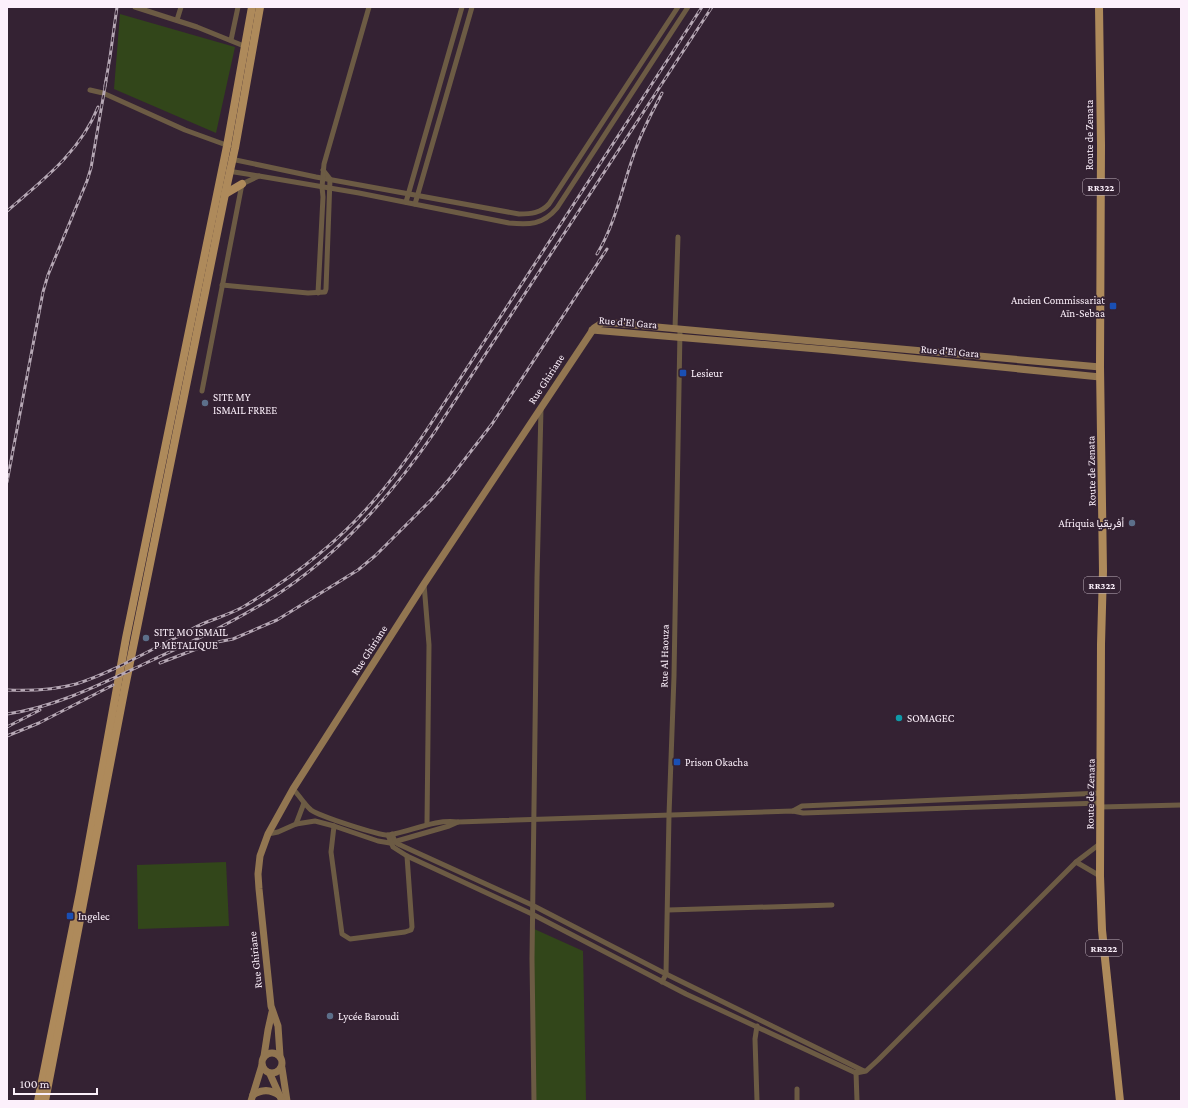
<svg xmlns="http://www.w3.org/2000/svg" width="1188" height="1108" font-family="'Crimson Pro',Vazirmatn,serif">
  <style>
    .green { fill: #32461a }
    .lines { fill: none; stroke-linecap: round; stroke-linejoin: round }
    .street { stroke: #6c5b44; stroke-width: 5 }
    .secondary { stroke: #927651; stroke-width: 7 }
    .primary { stroke: #ae8a5b; stroke-width: 8 }
    .rail-casing { stroke: #b6a8b5; stroke-width: 3 }
    .rail { stroke: #342233; stroke-width: 1.5; stroke-dasharray: 4.5; stroke-linecap: butt }
    .transit-dot { fill: #1a4fb4; stroke: #342233; stroke-width: 1.5 }
    .service-dot { fill: #5c6f8a; stroke: #342233; stroke-width: 1.5 }
    .culture-dot { fill: #0f9aa8; stroke: #342233; stroke-width: 1.5 }
    .labels { text-anchor: middle; dominant-baseline: central; stroke-width: 3.5; stroke-linejoin: round; paint-order: stroke }
    .shield { fill: #342233; stroke: #c0b2bf; stroke-width: 1 }
    .shield-label { font-size: 10px; font-weight: bold; fill: #fcf0fb }
    .street-label { font-size: 11px; fill: #fcf0fb; stroke: #342233 }
    .poi-label { font-size: 11px; fill: #fcf0fb; stroke: #342233; text-anchor: start }
  </style>
  <rect width="100%" height="100%" fill="#342233"/>
  <g class="green">
    <polygon points="120,14 235,47 216,133 114,89"/>
    <polygon points="226,862 229,926 138,929 137,865"/>
    <polygon points="532,928 583,951 586,1101 534,1101"/>
  </g>
  <g class="lines">
    <g class="street">
      <polyline points="135,7 197,27 244,46"/>
      <polyline points="177,20 181,7"/>
      <polyline points="231,40 238,7"/>
      <polyline points="90,90 103,93 185,130 229,146"/>
      <path d="M231 159 316 177 519 214C531 214 541 213 549 204L678 7"/>
      <polyline points="228,171 259,176"/>
      <polyline points="406,202 462,7"/>
      <polyline points="415,204 472,7"/>
      <polyline points="222,285 308,293 325,292 326,289 330,179 323,170"/>
      <polyline points="318,293 323,197 322,187 324,164 369,7"/>
      <polyline points="675,329 678,237"/>
      <path d="M202 391 242 184 259 176 359 193 509 223C529 225 543 225 557 208L688 7"/>
      <polyline points="424,584 429,645 427,824"/>
      <path d="M293 789C299 795 304 804 311 810 319 816 380 836 389 835 413 831 434 819 458 822L793 811 803 813 1101 803"/>
      <polyline points="1101,807 1181,805"/>
      <polyline points="793,811 802,806 1101,793"/>
      <polyline points="296,824 304,803"/>
      <polyline points="334,826 331,852 342,934 350,939 405,932 411,930 412,927 407,856"/>
      <polyline points="268,834 278,832 296,824 315,821 334,826 378,841 390,843 449,826 458,822"/>
      <polyline points="392,834 395,842 398,844 532,905 666,974 864,1071"/>
      <polyline points="388,835 393,847 407,856 532,914 686,994 856,1073 866,1071 878,1060 1076,862 1101,843"/>
      <polyline points="1076,862 1100,876"/>
      <polyline points="668,910 832,905"/>
      <polyline points="662,982 666,974 669,815 674,676 680,330"/>
      <polyline points="856,1072 857,1101"/>
      <polyline points="534,1101 532,959 537,578 541,408"/>
      <polyline points="757,1101 755,1039 757,1026"/>
      <polyline points="797,1101 797,1089"/>
    </g>
    <g class="secondary">
      <polyline points="592,330 829,350 1100,377"/>
      <circle cx="272" cy="1063" r="10"/>
      <polyline points="264,1056 268,1030 272,1012"/>
      <polyline points="280,1056 278,1026 271,1006 259,889 258,874 260,856 268,834 293,789 424,584 594,328 602,323 613,323 1100,367"/>
      <polyline points="282,1068 287,1101"/>
      <polyline points="270,1074 282,1101"/>
      <path d="M253 1095C262 1089 271 1089 280 1096"/>
      <polyline points="251,1101 262,1065"/>
    </g>
    <g class="primary">
      <polyline points="1099,7 1101,145 1100,367 1103,571 1101,644 1100,876 1102,930 1120,1101"/>
      <polyline points="225,194 242,184"/>
      <polyline points="38,1101 80,892 126,638 227,146 252,7"/>
      <polyline points="45,1101 124,692 225,194 235,148 260,7"/>
    </g>
    <defs>
      <g id="rail">
        <polyline points="105,86 110,57 117,7"/>
        <path d="M7 211C42 181 81 151 98 107"/>
        <path d="M597 254C616 223 622 187 634 154 641 132 652 113 662 93"/>
        <polyline points="7,482 43,292 48,275 87,181 91,168 106,81"/>
        <polyline points="160,663 212,643 233,639 277,620 358,570 376,555 432,499 451,477 492,424 607,249"/>
        <path d="M7 690C30 691 54 690 76 684 108 674 139 656 169 641 182 635 194 627 207 622 220 617 232 613 243 607 292 578 339 542 376 498 395 476 412 452 428 428L702 7"/>
        <path d="M7 714C56 707 101 684 146 663 187 644 228 625 267 601 335 559 389 499 434 433L712 7"/>
        <polyline points="7,727 40,710"/>
        <polyline points="7,736 39,723 113,685"/>
      </g>
    </defs>
    <use href="#rail" class="rail-casing"/>
    <use href="#rail" class="rail"/>
  </g>
  <g class="transit-dot">
    <rect x="1109" y="302" width="8" height="8" rx="2"/>
    <rect x="679" y="369" width="8" height="8" rx="2"/>
    <rect x="673" y="758" width="8" height="8" rx="2"/>
    <rect x="66" y="912" width="8" height="8" rx="2"/>
  </g>
  <g class="service-dot">
    <circle cx="205" cy="403" r="4"/>
    <circle cx="1132" cy="523" r="4"/>
    <circle cx="146" cy="638" r="4"/>
    <circle cx="330" cy="1016" r="4"/>
  </g>
  <circle class="culture-dot" cx="899" cy="718" r="4"/>
  <g class="labels">
    <g class="shield">
      <rect x="1083" y="179" width="36" height="16" rx="3"/>
      <rect x="1084" y="577" width="36" height="16" rx="3"/>
      <rect x="1086" y="940" width="36" height="16" rx="3"/>
    </g>
    <g class="shield-label">
      <text x="1101" y="187">RR322</text>
      <text x="1102" y="585">RR322</text>
      <text x="1104" y="948">RR322</text>
    </g>
    <g class="street-label">
      <text transform="translate(1089 135) rotate(-90)">Route de Zenata</text>
      <text transform="translate(628 322) rotate(5)">Rue d'El Gara</text>
      <text transform="translate(950 351) rotate(5)">Rue d'El Gara</text>
      <text transform="translate(546 379) rotate(-57)">Rue Ghiriane</text>
      <text transform="translate(1091 471) rotate(-91)">Route de Zenata</text>
      <text transform="translate(369 650) rotate(-57)">Rue Ghiriane</text>
      <text transform="translate(664 656) rotate(-89)">Rue Al Haouza</text>
      <text transform="translate(1090 794) rotate(-89)">Route de Zenata</text>
      <text transform="translate(255 960) rotate(-96)">Rue Ghiriane</text>
    </g>
    <g class="poi-label">
      <text x="1105" y="300" text-anchor="end">Ancien Commissariat<tspan x="1105" dy="13">Aïn-Sebaa</tspan></text>
      <text x="691" y="373">Lesieur</text>
      <text x="213" y="397">SITE MY<tspan x="213" dy="13">ISMAIL FRREE</tspan></text>
      <text x="1124" y="523" text-anchor="end">Afriquia أفريقيا</text>
      <text x="154" y="632">SITE MO ISMAIL<tspan x="154" dy="13">P METALIQUE</tspan></text>
      <text x="907" y="718">SOMAGEC</text>
      <text x="685" y="762">Prison Okacha</text>
      <text x="78" y="916">Ingelec</text>
      <text x="338" y="1016">Lycée Baroudi</text>
    </g>
  </g>
  <rect width="1188" height="1108" fill="none" stroke="#fcf0fb" stroke-width="16"/>
  <path d="M14 1088v6h83v-6" fill="none" stroke="#fcf0fb" stroke-width="2"/>
  <text x="20" y="1088" font-size="12" fill="#fcf0fb" stroke="#342233" stroke-width="3" paint-order="stroke">100 m</text>
</svg>
